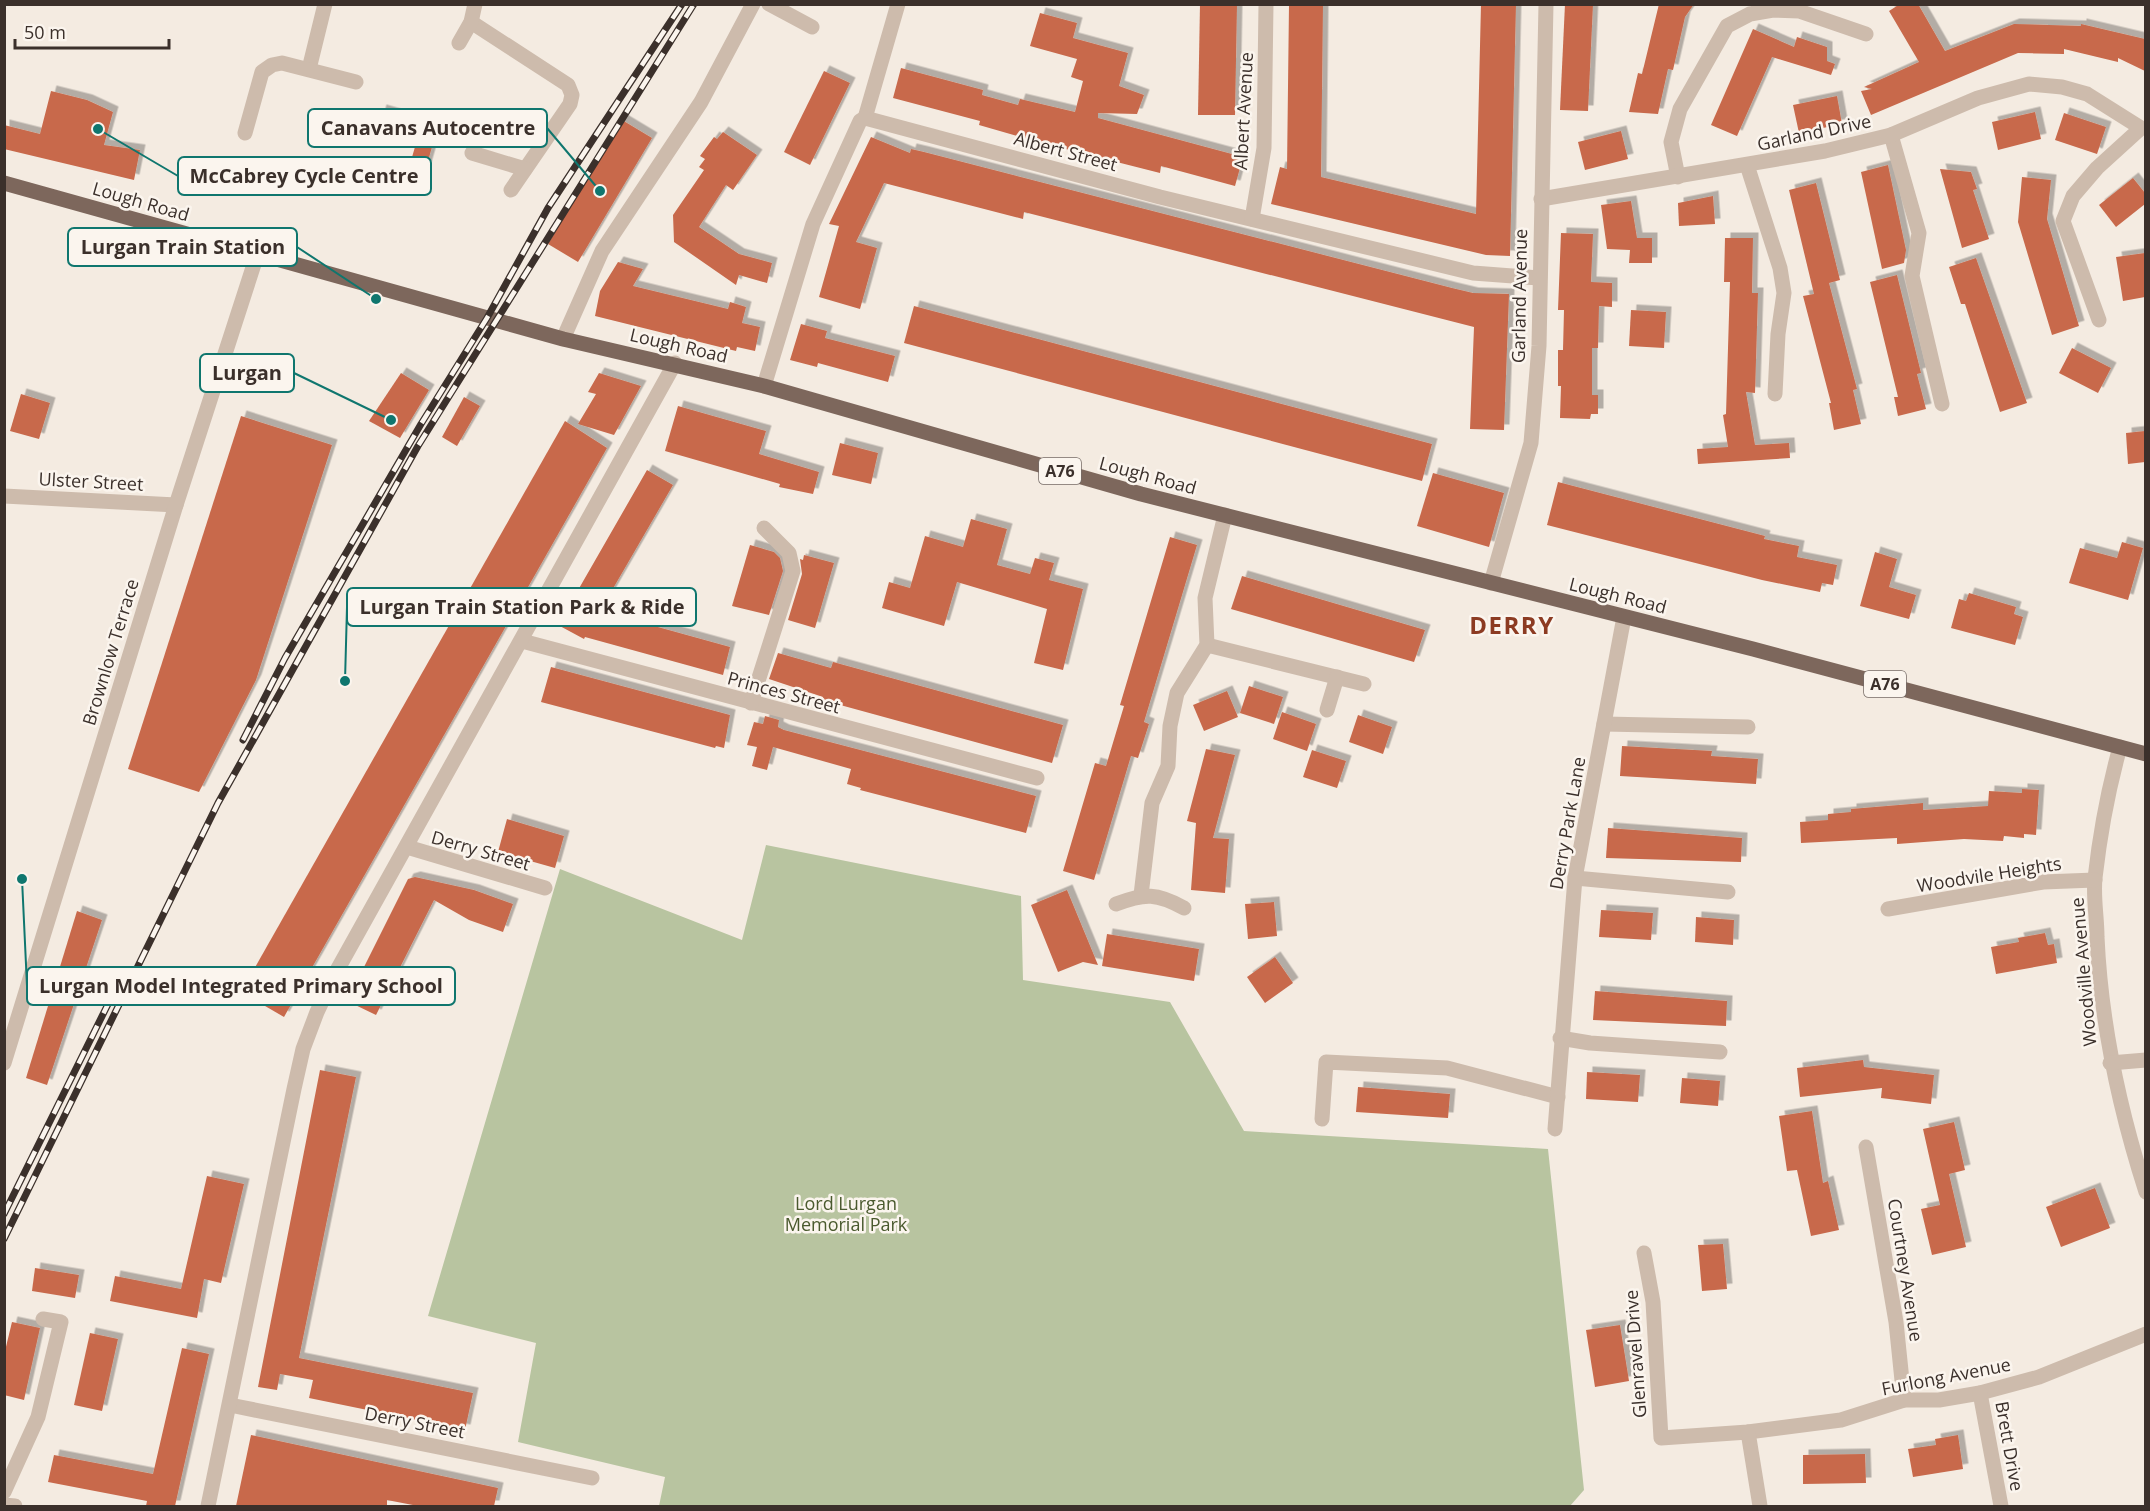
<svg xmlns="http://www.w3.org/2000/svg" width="2150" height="1511" font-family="'Open Sans',sans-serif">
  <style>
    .green { fill: #b8c4a0 }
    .building { fill: #c8694b; filter: url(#shadow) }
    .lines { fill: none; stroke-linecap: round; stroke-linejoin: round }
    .street { stroke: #cdbbac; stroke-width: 15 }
    .primary { stroke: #7d675c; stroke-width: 15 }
    .rail-casing { stroke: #3b302b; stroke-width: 7 }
    .rail { stroke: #fbf5ee; stroke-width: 4.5; stroke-dasharray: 14; stroke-linecap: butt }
    .labels { text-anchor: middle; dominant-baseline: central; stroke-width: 5; stroke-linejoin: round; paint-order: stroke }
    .shield { fill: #fbf5ee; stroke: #756b66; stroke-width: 1.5 }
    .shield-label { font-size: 16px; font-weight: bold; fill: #3b302b }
    .street-label { font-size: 18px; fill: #3b302b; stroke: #fbf5ee }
    .park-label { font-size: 18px; fill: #4a5a2e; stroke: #fbf5ee }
    .district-label { font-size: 24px; font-weight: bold; letter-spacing: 1.5px; fill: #8c3b22; stroke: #fbf5ee }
    .leader { fill: none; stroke: #0f766e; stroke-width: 2 }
    .callout-dot { fill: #0f766e; stroke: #fbf5ee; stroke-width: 2 }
    .callout { fill: #fbf5ee; stroke: #0f766e; stroke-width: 2 }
    .callout-label { font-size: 20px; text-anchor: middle; font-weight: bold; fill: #3b302b }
  </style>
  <defs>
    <filter id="shadow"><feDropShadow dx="5.5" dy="-5.5" stdDeviation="0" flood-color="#0004"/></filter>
  </defs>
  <rect width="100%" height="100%" fill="#f4ebe1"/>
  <polygon class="green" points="766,845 1021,896 1023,980 1170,1002 1244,1131 1548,1149 1584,1490 1570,1506 659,1506 665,1477 518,1442 536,1343 428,1316 560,869 742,940"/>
  <g class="building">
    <polygon points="1200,4 1237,4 1235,115 1198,115"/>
    <polygon points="1289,4 1323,4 1321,177 1476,214 1481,4 1516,4 1510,256 1486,255 1271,204 1280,167 1287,169"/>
    <polygon points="1565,4 1593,4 1588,111 1560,110"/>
    <polygon points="1659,4 1694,4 1685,17 1673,70 1668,69 1658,114 1629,112 1638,73 1642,74"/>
    <polygon points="1900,4 1918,4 1945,51 2014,24 2081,26 2081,24 2145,39 2145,71 2118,58 2118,62 2064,49 2064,54 2018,53 1871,115 1861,91 1872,89 1864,87 1919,62 1889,11"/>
    <polygon points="1040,13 1077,23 1073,38 1128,53 1119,86 1144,95 1137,114 1098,113 1098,118 1243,157 1235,186 1161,166 1160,173 1038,142 979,125 980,121 893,98 901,68 983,90 982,95 1018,105 1020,99 1075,112 1083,81 1071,77 1077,59 1030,46"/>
    <polygon points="1753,29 1794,47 1797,37 1827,47 1827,61 1835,64 1831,75 1772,57 1737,136 1711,125"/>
    <polygon points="824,71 850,83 810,165 784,152"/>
    <polygon points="51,91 87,100 113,112 104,145 140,150 134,180 4,149 4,125 40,134"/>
    <polygon points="1837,96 1842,124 1799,133 1793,105"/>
    <polygon points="381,110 438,126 424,175 408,171 417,140 376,129"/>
    <polygon points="2035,112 2041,139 1998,150 1992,122"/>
    <polygon points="2064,113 2106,127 2097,154 2055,140"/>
    <polygon points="622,120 652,138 578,262 548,244"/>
    <polygon points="1621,131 1628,159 1585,170 1578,142"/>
    <polygon points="723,132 757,155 733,190 726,185 699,227 739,254 772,263 767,283 739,275 736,285 674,242 673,215 704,170 699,167 705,159 700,156 714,137 717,139"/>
    <polygon points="871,137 910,153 911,149 924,152 1452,288 1473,293 1509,294 1504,430 1470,429 1474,327 1024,212 1023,219 884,183 856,242 877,248 860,309 819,297 839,226 829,224"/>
    <polygon points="1888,165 1906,250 1904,263 1882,269 1861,172"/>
    <polygon points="1940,169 1971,172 1977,189 1973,190 1989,239 1962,248"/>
    <polygon points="2022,177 2051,180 2047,219 2079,326 2052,335 2018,222"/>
    <polygon points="2133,178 2145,193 2145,204 2116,227 2099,205"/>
    <polygon points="1816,183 1840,280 1829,283 1857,389 1853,390 1861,424 1834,430 1829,403 1831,403 1803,296 1814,294 1789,190"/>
    <polygon points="1713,196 1715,224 1679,226 1678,203"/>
    <polygon points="1631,201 1637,238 1652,238 1652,263 1629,263 1630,250 1607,249 1601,205"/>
    <polygon points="1561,233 1593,234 1591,282 1612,283 1612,307 1599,306 1598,348 1592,348 1592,395 1598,395 1598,414 1591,414 1590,419 1560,418 1561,386 1558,386 1558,350 1563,350 1564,310 1558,310"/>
    <polygon points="1725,238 1753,238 1752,293 1758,293 1755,393 1746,392 1755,445 1789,443 1790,458 1698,464 1697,449 1728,447 1723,415 1726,414 1730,282 1724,282"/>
    <polygon points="2145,253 2145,297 2123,301 2116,257"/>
    <polygon points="1976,258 2027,403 2000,412 1965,304 1961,304 1949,267"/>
    <polygon points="618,262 643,269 633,286 728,309 730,302 746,307 742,323 760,327 755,351 737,347 736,351 595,316 600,291"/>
    <polygon points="1897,275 1921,373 1917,374 1926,409 1898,416 1894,397 1898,397 1870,282"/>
    <polygon points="914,306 1432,444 1422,481 904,343"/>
    <polygon points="1631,310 1666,312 1664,348 1629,346"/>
    <polygon points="801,324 827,331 825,338 895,356 888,382 818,363 817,367 790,360"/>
    <polygon points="2072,348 2111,368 2098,393 2059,373"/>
    <polygon points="401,373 429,390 400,438 369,421"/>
    <polygon points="599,373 641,386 614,435 578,424 596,394 588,392"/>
    <polygon points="21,394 50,403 39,439 10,431"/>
    <polygon points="464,397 480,406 457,446 442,437"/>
    <polygon points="678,406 766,431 759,454 819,472 813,494 779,487 780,484 665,451"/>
    <polygon points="241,416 332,445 256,680 199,792 128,769"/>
    <polygon points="565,421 607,448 284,1017 241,992"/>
    <polygon points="2145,431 2145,462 2128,464 2126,433"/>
    <polygon points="840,443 878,453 871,484 832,475"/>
    <polygon points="647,470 673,485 600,611 730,647 723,675 585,637 584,639 558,625"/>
    <polygon points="1433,473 1504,493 1489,547 1417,526"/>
    <polygon points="1558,482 1765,536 1764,539 1799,546 1797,557 1837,565 1833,585 1822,583 1820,592 1762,580 1547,525"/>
    <polygon points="971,519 1007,529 997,565 1030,574 1035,558 1054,563 1049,580 1083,589 1063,670 1034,663 1047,609 957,582 944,626 882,608 889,582 910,588 925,536 963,547"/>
    <polygon points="1170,537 1197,545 1144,722 1149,724 1138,758 1131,756 1094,880 1063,871 1095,763 1106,766 1124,706 1120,705"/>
    <polygon points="2122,542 2143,548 2128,600 2069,583 2080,548 2117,558"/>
    <polygon points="750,545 774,552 780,558 783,571 769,615 732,606"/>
    <polygon points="1875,552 1897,559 1889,587 1916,595 1909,619 1860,606"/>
    <polygon points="804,555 834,563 815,628 788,620 802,574 800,559 803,560"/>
    <polygon points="1242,576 1425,630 1414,662 1231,609"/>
    <polygon points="1969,593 2016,607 2014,614 2023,617 2015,645 1951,628 1959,599 1966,601"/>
    <polygon points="778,653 831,668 833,662 1063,725 1052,763 822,700 823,697 769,679"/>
    <polygon points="551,667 730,715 724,748 716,746 715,748 541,702"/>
    <polygon points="1249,686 1283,697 1274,724 1240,713"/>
    <polygon points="1227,691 1238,717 1204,731 1193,705"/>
    <polygon points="1282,712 1316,724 1307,751 1273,739"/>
    <polygon points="1358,715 1392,727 1383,754 1349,742"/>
    <polygon points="765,716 779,720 778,727 784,730 1036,796 1026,833 860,790 861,788 847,784 851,769 773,747 767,770 752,766 757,747 747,745 754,722 763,724"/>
    <polygon points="1622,746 1712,751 1711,756 1758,759 1756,784 1620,776"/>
    <polygon points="1206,749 1235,755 1213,838 1229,839 1225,893 1191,890 1196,823 1187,821"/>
    <polygon points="1312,750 1346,761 1337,788 1303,777"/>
    <polygon points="2022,789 2039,790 2036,835 2024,834 2024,838 2004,836 2003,841 1964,839 1897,844 1897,838 1801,843 1800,822 1828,820 1828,814 1851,812 1851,809 1923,803 1923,810 1988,806 1989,791 2022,793"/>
    <polygon points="507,819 564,836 555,868 498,852"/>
    <polygon points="1608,828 1742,838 1741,862 1606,858"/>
    <polygon points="415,877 474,890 513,904 503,932 469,920 434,900 376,1015 347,1001 408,879"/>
    <polygon points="1067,890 1098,965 1083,962 1058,972 1031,905"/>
    <polygon points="1274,902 1277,936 1248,939 1245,904"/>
    <polygon points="1601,910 1653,913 1651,940 1599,937"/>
    <polygon points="77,911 102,920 47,1085 26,1078"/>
    <polygon points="1696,917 1734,920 1733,945 1695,942"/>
    <polygon points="2045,933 2048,945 2054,944 2057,963 1996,974 1991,947 2019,942 2018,938"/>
    <polygon points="1107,934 1199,949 1194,981 1102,966"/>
    <polygon points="1275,957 1293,983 1265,1003 1247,977"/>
    <polygon points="1595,991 1727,1001 1726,1026 1593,1020"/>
    <polygon points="1863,1060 1864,1067 1934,1075 1931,1104 1881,1098 1882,1088 1800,1097 1797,1068"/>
    <polygon points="320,1070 356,1077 299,1358 473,1393 465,1430 309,1398 313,1380 280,1374 277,1390 258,1387"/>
    <polygon points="1587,1072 1640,1075 1638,1102 1586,1099"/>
    <polygon points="1682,1078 1720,1081 1718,1106 1680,1103"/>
    <polygon points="1358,1087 1450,1094 1448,1118 1356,1112"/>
    <polygon points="1812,1111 1823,1183 1828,1181 1839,1230 1811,1236 1797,1170 1787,1171 1779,1116"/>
    <polygon points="1954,1122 1965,1170 1949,1174 1966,1247 1932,1255 1921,1209 1940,1205 1923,1129"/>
    <polygon points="207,1176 244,1184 221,1283 204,1279 197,1318 110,1301 115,1276 181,1289"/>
    <polygon points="2095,1188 2110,1228 2061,1247 2046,1207"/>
    <polygon points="1723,1244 1727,1289 1702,1291 1698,1245"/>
    <polygon points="35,1268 79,1275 75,1298 32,1291"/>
    <polygon points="12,1322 40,1328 24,1400 4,1395 4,1355"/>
    <polygon points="1620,1325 1629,1381 1595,1387 1586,1330"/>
    <polygon points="90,1333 118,1339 102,1411 74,1405"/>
    <polygon points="182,1348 209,1354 175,1506 146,1506 147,1501 48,1482 54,1455 153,1474"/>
    <polygon points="251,1435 498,1488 494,1506 418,1506 387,1500 387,1506 236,1506"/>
    <polygon points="1958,1435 1963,1469 1913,1477 1908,1449 1936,1445 1935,1439"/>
    <polygon points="1865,1454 1866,1483 1803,1484 1803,1455"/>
  </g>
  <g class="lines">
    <g class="street">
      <polyline points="769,4 812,27"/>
      <polyline points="471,22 568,85 572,95 570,104 511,190"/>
      <polyline points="459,43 471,22 475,4"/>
      <polyline points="309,69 325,4"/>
      <polyline points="865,118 1160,197 1473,273 1539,278"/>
      <polyline points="865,118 898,4"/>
      <polyline points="245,133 262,72 272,65 282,63 356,82"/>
      <polyline points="1891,135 1919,233 1912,276 1942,404"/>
      <polyline points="472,153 525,169"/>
      <polyline points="1747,165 1780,268 1784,293 1778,334 1775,394"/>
      <polyline points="1678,177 1671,142 1680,109 1727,26 1750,14 1773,10 1799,11 1866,34"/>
      <polyline points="1541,199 1825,151 1891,135 1978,98 2029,84 2062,87 2087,94 2141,128 2097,168 2073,196 2063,221 2099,320"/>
      <polyline points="1252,219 1264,148 1266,4"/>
      <polyline points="563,339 602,251 701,102 753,4"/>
      <polyline points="764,386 813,224 860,121 865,118"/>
      <polyline points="4,496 176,505"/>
      <polyline points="1491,583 1531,443 1539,346 1546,4"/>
      <polyline points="522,641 1037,778"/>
      <polyline points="1207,645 1364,684"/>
      <polyline points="751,703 793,571 789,553 764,528"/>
      <polyline points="1327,710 1337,677"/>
      <polyline points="1604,724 1748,727"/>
      <path d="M2120 747C2108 790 2100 834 2095 878 2093 897 2097 918 2097 937 2101 1025 2119 1108 2146 1192"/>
      <polyline points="407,847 545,888"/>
      <polyline points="1575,878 1728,892"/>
      <polyline points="1141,895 1152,803 1168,766 1170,726 1177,693 1207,645 1205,598 1225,515"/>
      <path d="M1116 904C1145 893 1157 893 1184 908"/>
      <polyline points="1888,909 2043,882 2095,880"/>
      <polyline points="1560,1038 1590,1043 1720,1052"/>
      <polyline points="4,1063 176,505 257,255"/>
      <polyline points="2110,1063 2146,1060"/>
      <polyline points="1322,1119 1326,1062 1447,1068 1558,1097"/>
      <polyline points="1555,1129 1575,878 1624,617"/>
      <polyline points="1866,1147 1896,1322 1904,1400"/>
      <polyline points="1644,1253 1653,1302 1661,1438 1748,1432 1841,1420 1904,1400 1939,1400 1980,1393 2039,1377 2146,1334"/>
      <polyline points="1980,1393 2001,1506"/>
      <polyline points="230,1405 592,1478"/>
      <polyline points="1748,1432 1760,1506"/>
      <polyline points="4,1492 38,1417 61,1322 43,1319"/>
      <polyline points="4,1505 15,1506"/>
      <polyline points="208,1506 294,1089 303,1049 317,1012 335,974 675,363"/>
    </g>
    <polyline class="primary" points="4,183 563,339 764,386 1141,494 1753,649 2146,754"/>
    <defs>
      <g id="rail">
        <polyline points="243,740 285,658 421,424 487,318 548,208 682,4"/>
        <polyline points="4,1214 116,988"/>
        <polyline points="4,1239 218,803 418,446 694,4"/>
      </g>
    </defs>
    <use href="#rail" class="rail-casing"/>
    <use href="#rail" class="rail"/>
  </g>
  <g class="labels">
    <g class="shield">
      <rect x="1039" y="458" width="42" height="26" rx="4.5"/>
      <rect x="1864" y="671" width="42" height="26" rx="4.5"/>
    </g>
    <g class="shield-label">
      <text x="1060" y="471">A76</text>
      <text x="1885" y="684">A76</text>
    </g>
    <g class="street-label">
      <text transform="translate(1243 111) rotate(-87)">Albert Avenue</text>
      <text transform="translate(1814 132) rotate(-12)">Garland Drive</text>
      <text transform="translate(1066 151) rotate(15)">Albert Street</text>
      <text transform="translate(141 201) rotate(16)">Lough Road</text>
      <text transform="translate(1519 296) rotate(-89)">Garland Avenue</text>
      <text transform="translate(679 345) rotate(13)">Lough Road</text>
      <text transform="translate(1148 475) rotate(15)">Lough Road</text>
      <text transform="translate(91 481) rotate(3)">Ulster Street</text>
      <text transform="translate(1618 595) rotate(14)">Lough Road</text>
      <text transform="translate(110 652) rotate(-73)">Brownlow Terrace</text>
      <text transform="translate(784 692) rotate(15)">Princes Street</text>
      <text transform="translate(1567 823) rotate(-80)">Derry Park Lane</text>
      <text transform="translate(481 850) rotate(16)">Derry Street</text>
      <text transform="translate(1989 874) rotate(-9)">Woodvile Heights</text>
      <text transform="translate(2083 972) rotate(-95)">Woodville Avenue</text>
      <text transform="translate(1906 1270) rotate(81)">Courtney Avenue</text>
      <text transform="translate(1635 1354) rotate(-94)">Glenravel Drive</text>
      <text transform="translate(1946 1376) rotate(-11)">Furlong Avenue</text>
      <text transform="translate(415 1422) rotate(11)">Derry Street</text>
      <text transform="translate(2010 1446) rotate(80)">Brett Drive</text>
    </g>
    <g class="park-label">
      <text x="846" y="1203">Lord Lurgan<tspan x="846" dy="21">Memorial Park</tspan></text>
    </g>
    <g class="district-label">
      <text x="1512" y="624">DERRY</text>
    </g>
  </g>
  <path class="leader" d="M600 191L547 128M98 129L178 176M376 299L297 247M391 420L294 373M345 681L347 607M22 879L27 986"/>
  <g class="callout-dot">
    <circle cx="600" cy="191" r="6"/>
    <circle cx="98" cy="129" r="6"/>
    <circle cx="376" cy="299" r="6"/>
    <circle cx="391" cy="420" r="6"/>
    <circle cx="345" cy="681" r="6"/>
    <circle cx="22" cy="879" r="6"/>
  </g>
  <g class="callout">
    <rect x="308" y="109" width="239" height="38" rx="6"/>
    <rect x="178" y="157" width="253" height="38" rx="6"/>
    <rect x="68" y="228" width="229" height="38" rx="6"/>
    <rect x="200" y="354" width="94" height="38" rx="6"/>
    <rect x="347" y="588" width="349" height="38" rx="6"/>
    <rect x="27" y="967" width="428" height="38" rx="6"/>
  </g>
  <g class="callout-label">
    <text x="428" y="135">Canavans Autocentre</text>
    <text x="304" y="183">McCabrey Cycle Centre</text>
    <text x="183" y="254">Lurgan Train Station</text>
    <text x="247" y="380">Lurgan</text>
    <text x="522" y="614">Lurgan Train Station Park &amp; Ride</text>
    <text x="241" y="993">Lurgan Model Integrated Primary School</text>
  </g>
  <rect width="2150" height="1511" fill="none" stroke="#3b302b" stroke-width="12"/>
  <path d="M15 39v9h154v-9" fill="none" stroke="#3b302b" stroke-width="3"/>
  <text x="24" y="39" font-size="18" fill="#3b302b" stroke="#fbf5ee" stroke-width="4.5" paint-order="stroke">50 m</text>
</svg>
